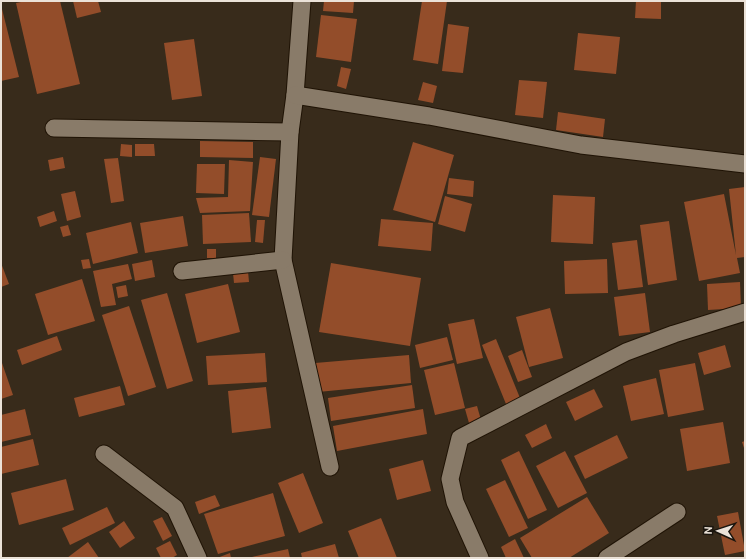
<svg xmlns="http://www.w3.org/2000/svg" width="746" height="559" font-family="Ubuntu,sans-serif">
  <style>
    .building { fill: #934d2a }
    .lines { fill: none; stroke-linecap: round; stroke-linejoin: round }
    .street-casing { stroke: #1f1305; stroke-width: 19 }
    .street { stroke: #897b69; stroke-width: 17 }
  </style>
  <rect width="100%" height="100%" fill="#382b1b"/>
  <g class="building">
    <polygon points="26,1 60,1 80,84 37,94 16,3"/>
    <polygon points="73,1 98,1 101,12 77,18"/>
    <polygon points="324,1 354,1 353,13 323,11"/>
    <polygon points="422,1 447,1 438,64 413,60"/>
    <polygon points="636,1 661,1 661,19 635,18"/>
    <polygon points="2,9 19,77 1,81 1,10"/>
    <polygon points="321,15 357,19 351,62 316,57"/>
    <polygon points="448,24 469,27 463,73 442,71"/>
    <polygon points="578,33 620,37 616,74 574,70"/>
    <polygon points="194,39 202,96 172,100 164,43"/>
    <polygon points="341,67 351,69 346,89 337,86"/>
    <polygon points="519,80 547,82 543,118 515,115"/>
    <polygon points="423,82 437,86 433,103 418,100"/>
    <polygon points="558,112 605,119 603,137 556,130"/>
    <polygon points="200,141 253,142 253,158 200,157"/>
    <polygon points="413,142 454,155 435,222 393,210"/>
    <polygon points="121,144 132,145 132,157 120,156"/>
    <polygon points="135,144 154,144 155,156 135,156"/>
    <polygon points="63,157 65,168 50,171 48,160"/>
    <polygon points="260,157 276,159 269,217 252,215"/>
    <polygon points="118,158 124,201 111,203 104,159"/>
    <polygon points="229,160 253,162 250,211 200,213 196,198 228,197"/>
    <polygon points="197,164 225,164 224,194 196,193"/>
    <polygon points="449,178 474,181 473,197 447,194"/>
    <polygon points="745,187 745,257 737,258 740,273 699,281 684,202 724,194 736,255 729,189"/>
    <polygon points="75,191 81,217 67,221 61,194"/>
    <polygon points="553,195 595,197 593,244 551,242"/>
    <polygon points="445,196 472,204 465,232 438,224"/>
    <polygon points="54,211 57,221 40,227 37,217"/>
    <polygon points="249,213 251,242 203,244 202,215"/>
    <polygon points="183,216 188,246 145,253 140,223"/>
    <polygon points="381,219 433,223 431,251 378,246"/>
    <polygon points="257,220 265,220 263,243 255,242"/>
    <polygon points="669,221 677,280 648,285 640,225"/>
    <polygon points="131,222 138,253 93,264 86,233"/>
    <polygon points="68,225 71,235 63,237 60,227"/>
    <polygon points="637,240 643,287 618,290 612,243"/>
    <rect x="207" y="249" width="9" height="9"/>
    <polygon points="89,259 91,268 83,269 81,260"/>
    <polygon points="607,259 608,293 565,294 564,261"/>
    <polygon points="152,260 155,277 135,281 132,264"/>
    <polygon points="1,263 9,284 1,287"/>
    <polygon points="331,263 421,278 410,346 319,332"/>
    <polygon points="128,264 132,279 112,284 116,305 101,307 93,271"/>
    <polygon points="248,271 249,282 234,283 233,273"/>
    <polygon points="82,279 95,321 48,335 35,294"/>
    <polygon points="740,282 741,308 708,310 707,284"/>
    <polygon points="228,284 240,332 197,343 185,294"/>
    <polygon points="126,285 128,296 118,298 116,287"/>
    <polygon points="167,293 193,381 167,389 141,300"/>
    <polygon points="645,293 650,332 619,336 614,297"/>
    <polygon points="129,306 156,387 128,396 102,315"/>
    <polygon points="550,308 563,358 529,367 516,317"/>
    <polygon points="474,319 483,358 457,364 448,324"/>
    <polygon points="57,336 62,350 22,365 17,350"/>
    <polygon points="447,337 453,360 420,368 415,345"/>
    <polygon points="496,339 522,403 508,409 482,345"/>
    <polygon points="725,345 731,367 704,375 698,353"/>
    <polygon points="522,350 532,377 518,382 508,356"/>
    <polygon points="265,353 267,382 208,385 206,356"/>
    <polygon points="409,355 411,383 318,392 315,363"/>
    <polygon points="1,360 13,395 1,399"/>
    <polygon points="454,363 465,408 435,415 424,370"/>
    <polygon points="695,363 704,410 668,417 659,370"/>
    <polygon points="656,378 664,414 631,421 623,386"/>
    <polygon points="412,385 415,408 331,421 328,398"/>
    <polygon points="120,386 125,405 79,417 74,398"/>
    <polygon points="266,387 271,428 232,433 228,391"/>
    <polygon points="594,389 603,407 575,421 566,402"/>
    <polygon points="477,406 481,420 469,423 465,409"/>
    <polygon points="25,409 31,435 1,442 1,415"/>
    <polygon points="423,409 427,434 337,451 333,426"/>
    <polygon points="723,422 730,463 687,471 680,429"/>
    <polygon points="546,424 552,438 532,448 525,435"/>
    <polygon points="617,435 628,458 585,479 574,456"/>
    <polygon points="33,439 39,465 1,474 1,447"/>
    <polygon points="745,441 745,451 742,442"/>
    <polygon points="519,451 547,510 528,519 501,460"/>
    <polygon points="565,451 587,493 558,508 536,466"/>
    <polygon points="423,460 431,491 397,500 389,469"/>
    <polygon points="303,473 323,523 299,533 278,483"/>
    <polygon points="66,479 74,510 19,525 11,493"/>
    <polygon points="505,480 528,528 509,537 486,489"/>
    <polygon points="273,493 285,536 218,554 204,514"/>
    <polygon points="215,495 220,506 199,514 195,502"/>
    <polygon points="587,497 609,533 569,558 532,558 520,538"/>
    <polygon points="107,507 115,523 70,545 62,528"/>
    <polygon points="738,512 745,551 725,555 717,516"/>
    <polygon points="162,517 172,536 163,541 153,521"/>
    <polygon points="381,518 397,558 359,558 348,531"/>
    <polygon points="124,521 135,538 120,548 109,532"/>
    <polygon points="515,539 524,558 506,558 501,547"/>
    <polygon points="170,541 177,555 172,558 161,558 156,548"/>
    <polygon points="88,542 99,558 67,558"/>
    <polygon points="335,544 339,558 302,558 301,553"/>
    <polygon points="288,549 290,558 252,558 252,557"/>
    <polygon points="230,553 231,558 217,558"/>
  </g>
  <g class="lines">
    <defs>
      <g id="street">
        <polyline points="302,1 295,95 290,132 283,260 330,467"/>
        <polyline points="295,95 429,116 581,145 745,164"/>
        <polyline points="54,128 290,132"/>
        <polyline points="182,271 283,260"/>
        <polyline points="104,454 175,508 198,558"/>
        <polyline points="480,558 455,502 450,479 460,438 626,352 674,334 745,312"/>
        <polyline points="607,558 677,512"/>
      </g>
    </defs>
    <use href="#street" class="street-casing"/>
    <use href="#street" class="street"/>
  </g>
  <rect width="746" height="559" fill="none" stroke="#ebe2d8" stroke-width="4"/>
  <g transform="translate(718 531) rotate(273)" stroke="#1a150e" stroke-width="3" paint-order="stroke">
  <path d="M0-3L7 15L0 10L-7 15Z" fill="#ebe2d8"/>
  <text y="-6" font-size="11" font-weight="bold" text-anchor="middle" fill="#ebe2d8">N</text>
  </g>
</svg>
